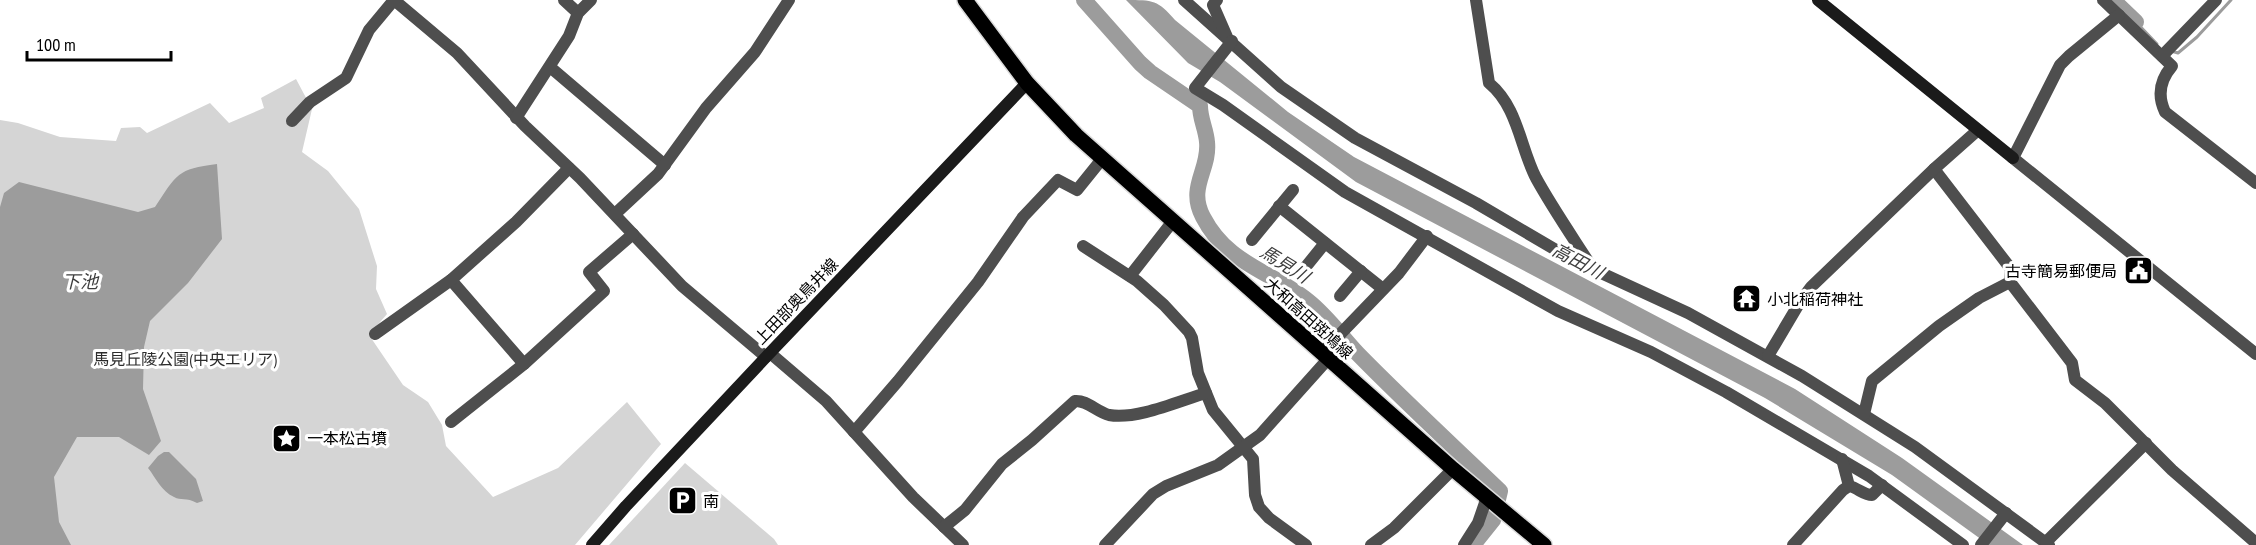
<svg xmlns="http://www.w3.org/2000/svg" width="2256" height="545" font-family="'PT Sans Narrow','Noto Sans JP',sans-serif">
  <style>
    .green { fill: #d5d5d5 }
    .water { fill: #9c9c9c }
    .lines { fill: none; stroke-linecap: round; stroke-linejoin: round }
    .stream { stroke: #9c9c9c; stroke-width: 3 }
    .river { stroke: #9c9c9c; stroke-width: 16 }
    .primary-casing { stroke: #dbdbdb; stroke-width: 18 }
    .street { stroke: #4e4e4e; stroke-width: 12 }
    .secondary { stroke: #1b1b1b; stroke-width: 12 }
    .primary { stroke: #000; stroke-width: 15 }
    .labels { text-anchor: middle; dominant-baseline: central; stroke-width: 6; stroke-linejoin: round; paint-order: stroke }
    .poi-label { font-size: 16px; fill: #000; stroke: #fff; text-anchor: start }
    .street-label { font-size: 16px; fill: #000; stroke: #fff }
    .park-label { font-size: 16px; fill: #2c2c2c; stroke: #fff }
    .water-label { font-size: 18px; font-style: italic; fill: #3d3d3d; stroke: #fff }
  </style>
  <rect width="100%" height="100%" fill="#fff"/>
  <g class="green">
    <polygon points="296,79 312,109 302,152 328,171 359,209 377,266 376,289 387,314 369,335 403,385 428,402 442,425 446,446 493,497 558,468 627,402 661,444 575,545 0,545 0,120 18,123 60,137 116,141 121,128 140,127 147,133 210,103 229,123 264,108 261,98"/>
    <polygon points="685,463 774,539 778,545 609,545"/>
  </g>
  <g class="water">
    <path d="M1126 0C1153 0 1158 0 1175 20L1288 112 1354 157 1795 389 1902 458 2023 545H1989L1892 475 1765 398 1356 182 1220 82 1188 63Z"/>
    <path d="M217 164 222 239 188 283 150 321 144 347 143 389 161 441 149 455 119 437H77L54 477 59 522 71 545H0V207L4 193 19 182 138 212 155 207C177 174 177 169 217 164Z"/>
    <path d="M164 452H169L196 479 203 501 197 503C186 497 181 501 174 497 161 491 156 478 148 468L158 456Z"/>
  </g>
  <g class="lines">
    <g class="stream">
      <polyline points="2136,22 2157,44"/>
      <polyline points="2171,51 2178,53 2197,37 2231,0"/>
    </g>
    <g class="river">
      <path d="M1084 0 1140 63 1150 72 1200 106C1200 119 1206 129 1207 142 1210 170 1187 187 1203 217 1228 265 1270 270 1308 301 1327 316 1342 337 1358 354 1404 401 1453 446 1500 491L1493 520 1473 545"/>
      <polyline points="2113,0 2136,22"/>
    </g>
    <defs>
      <polyline id="primary" points="965,0 1027,83 1076,135 1453,469 1544,545"/>
    </defs>
    <use href="#primary" class="primary-casing"/>
    <g class="street">
      <polyline points="394,0 457,53 525,126 580,178 682,286 766,357"/>
      <polyline points="564,0 578,13"/>
      <polyline points="1184,0 1281,87 1355,138 1476,203 1573,260 1688,313 1802,376 1915,447 2049,545"/>
      <polyline points="1217,0 1213,5 1227,37"/>
      <path d="M1476 0 1489 83C1518 107 1520 147 1536 178 1553 209 1574 239 1593 269"/>
      <path d="M2103 0 2172 66C2160 80 2157 95 2165 112L2256 183"/>
      <polyline points="2119,15 2069,56 2060,65 2013,158 2256,354"/>
      <polyline points="1232,41 1195,88 1223,105 1345,192 1558,311 1651,352 1726,392 1869,476 1963,545"/>
      <polyline points="2162,56 2216,0"/>
      <polyline points="550,67 665,165"/>
      <polyline points="516,118 569,36 578,13 591,0"/>
      <polyline points="292,121 310,102 346,78 369,30 394,0"/>
      <polyline points="1934,169 2011,269 2010,282 2072,363 2075,380 2105,403 2172,470 2256,543"/>
      <polyline points="1279,206 1383,289"/>
      <polyline points="615,214 658,174 706,108 755,52 789,0"/>
      <polyline points="1252,240 1293,190"/>
      <polyline points="1083,246 1137,281 1164,305 1189,332 1192,338 1198,373 1213,410 1253,459 1255,495 1259,507 1269,518 1306,545"/>
      <polyline points="1304,269 1325,243"/>
      <polyline points="1130,276 1173,221"/>
      <polyline points="451,280 524,364"/>
      <polyline points="1340,296 1361,271"/>
      <polyline points="375,334 451,280 516,222 569,168"/>
      <polyline points="770,353 826,401 913,497 963,545"/>
      <polyline points="1322,353 1399,273 1427,236"/>
      <polyline points="1768,356 1800,302 1811,287 1934,169 1978,130"/>
      <polyline points="1864,414 1872,381 1939,326 1979,298 2010,282"/>
      <polyline points="451,422 524,364 604,291 589,272 633,234"/>
      <polyline points="854,432 898,381 978,282 1023,217 1058,180 1077,190 1102,159"/>
      <polyline points="1842,459 1849,486"/>
      <path d="M944 527 965 510 1002 464 1032 440 1075 401C1087 400 1097 412 1109 415 1137 420 1179 401 1206 393"/>
      <polyline points="2046,542 2146,443"/>
      <polyline points="1105,545 1153,494 1166,486 1218,465 1260,435 1328,359"/>
      <polyline points="1371,545 1394,528 1453,469"/>
      <polyline points="1464,545 1478,523 1487,497"/>
      <path d="M1793 545 1843 490 1849 486C1858 488 1864 495 1872 495L1882 485"/>
      <polyline points="1981,545 2006,513"/>
    </g>
    <g class="secondary">
      <polyline points="1818,0 2013,158"/>
      <polyline points="592,545 626,506 766,357 1027,83"/>
    </g>
    <use href="#primary" class="primary"/>
  </g>
  <defs>
    <symbol id="civic-square" viewBox="-11 -11 22 22"><rect x="-9" y="-9" width="18" height="18" rx="4" fill="#000" stroke="#fff"/><path d="M-.6-6.5H3V-4.5H.6V-3L4-1V1h2V6H-6V1h2V-1L-.6-3ZM-1.2 2.5V6h2.4V2.5Z" fill="#fff"/></symbol>
    <symbol id="temple-square" viewBox="-11 -11 22 22"><rect x="-9" y="-9" width="18" height="18" rx="4" fill="#000" stroke="#fff"/><path d="M0-6L5-2H3V0L6.5 2.5H4V6H1.5V3h-3V6H-4V2.5H-6.5L-3 0V-2H-5Z" fill="#fff"/></symbol>
    <symbol id="sight-square" viewBox="-11 -11 22 22"><rect x="-9" y="-9" width="18" height="18" rx="4" fill="#000" stroke="#fff"/><path d="M0-6L1.8-2.2L6-1.7L2.9 1.2L3.7 5.4L0 3.3L-3.7 5.4L-2.9 1.2L-6-1.7L-1.8-2.2Z" fill="#fff"/></symbol>
    <symbol id="parking-square" viewBox="-11 -11 22 22"><rect x="-9" y="-9" width="18" height="18" rx="4" fill="#000" stroke="#fff"/><path d="M-3.5-5.5H1a3.5 3.5 0 0 1 0 7H-1V5.5H-3.5ZM-1-3.4V-.6H.8a1.4 1.4 0 0 0 0-2.8Z" fill="#fff"/></symbol>
  </defs>
  <g fill-rule="evenodd">
    <use href="#civic-square" x="2122" y="254" width="33" height="33"/>
    <use href="#temple-square" x="1730" y="282" width="33" height="33"/>
    <use href="#sight-square" x="270" y="422" width="33" height="33"/>
    <use href="#parking-square" x="666" y="484" width="33" height="33"/>
  </g>
  <g class="labels">
    <g class="poi-label">
      <text x="2117" y="271" text-anchor="end">古寺簡易郵便局</text>
      <text x="1767" y="299">小北稲荷神社</text>
      <text x="307" y="438">一本松古墳</text>
      <text x="703" y="501">南</text>
    </g>
    <g class="street-label">
      <text transform="translate(796 301) rotate(-46)">上田部奥鳥井線</text>
      <text transform="translate(1309 318) rotate(42)">大和高田斑鳩線</text>
    </g>
    <g class="park-label">
      <text x="185" y="359">馬見丘陵公園(中央エリア)</text>
    </g>
    <g class="water-label">
      <text transform="translate(1578 261) rotate(28)">高田川</text>
      <text transform="translate(1285 264) rotate(32)">馬見川</text>
      <text x="80" y="281">下池</text>
    </g>
  </g>
  <path d="M27 51v9h144v-9" fill="none" stroke="#000000" stroke-width="3"/>
  <text x="36" y="51" font-size="18" fill="#000000" stroke="#ffffff" stroke-width="4.5" paint-order="stroke">100 m</text>
</svg>
